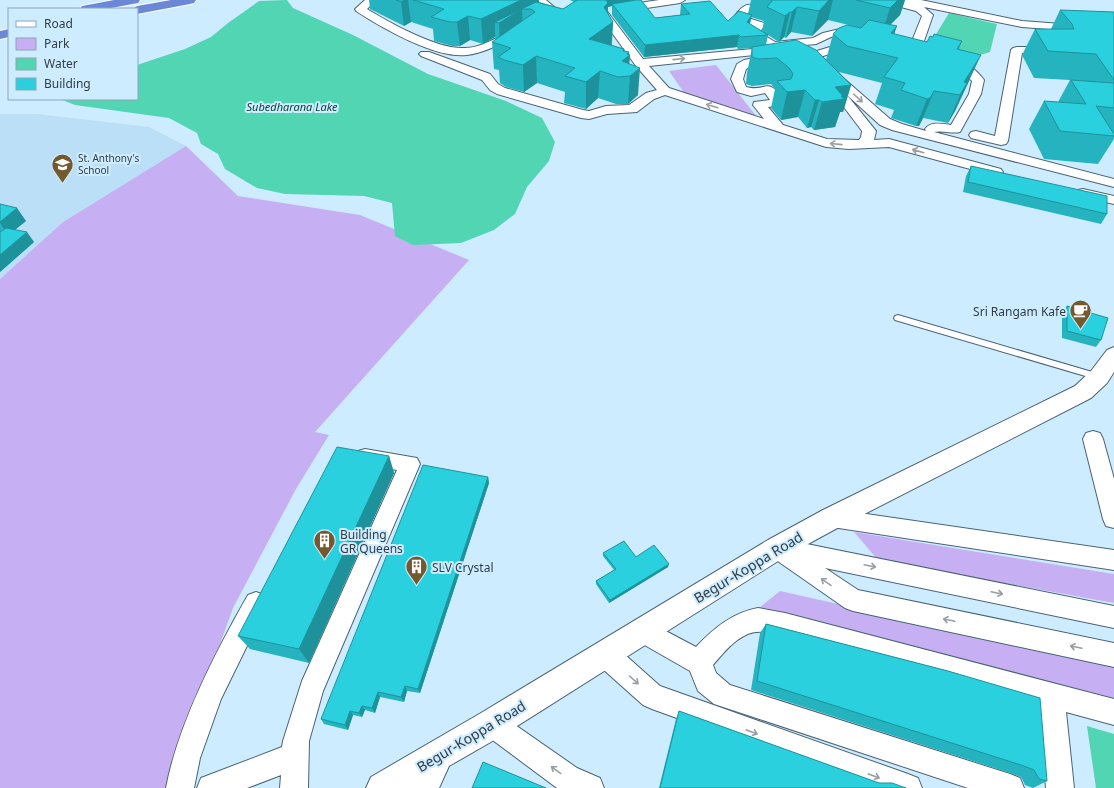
<svg xmlns="http://www.w3.org/2000/svg" width="1114" height="788" font-family="'Noto Sans',sans-serif">
  <style>
    .built { fill: #bbdff6 }
    .green { fill: #c6b0f3 }
    .water { fill: #51d5b2 }
    .lines { fill: none; stroke-linecap: round; stroke-linejoin: round }
    .lane-casing { stroke: #496373; stroke-width: 2 }
    .street-casing { stroke: #496373; stroke-width: 2 }
    .secondary-casing { stroke: #496373; stroke-width: 2 }
    .highway-casing { stroke: #fff; stroke-width: 2 }
    .lane { fill: #fff; fill-rule: evenodd }
    .street { fill: #fff; fill-rule: evenodd }
    .secondary { fill: #fff; fill-rule: evenodd }
    .highway { fill: #6b88d6; fill-rule: evenodd }
    .wall { fill: #25b3bf; fill-rule: evenodd }
    .shaded-wall { fill: #1e929b }
    .building { fill: #2bd0de; stroke: #1e929b }
    .oneway { stroke: #989ea2 }
    .labels { text-anchor: middle; dominant-baseline: central; stroke-width: 4; stroke-linejoin: round; paint-order: stroke }
    .far-poi-label { font-size: 10px; fill: #323d45; stroke: #ceecff; text-anchor: start }
    .far-water-label { font-size: 11px; font-style: italic; fill: #003e30; stroke: #ceecff }
    .poi-label { font-size: 12px; fill: #323d45; stroke: #ceecff; text-anchor: start }
    .near-street-label { font-size: 14px; fill: #323d45; stroke: #ceecff }
  </style>
  <rect width="100%" height="100%" fill="#ceecff"/>
  <polygon class="built" points="0,114 37,114 149,127 186,146 63,222 0,279"/>
  <g class="green">
    <polygon points="716,65 757,117 687,97 669,71"/>
    <polygon points="186,146 238,196 360,215 469,260 315,432 329,435 296,489 233,608 168,788 0,788 0,279 63,222"/>
    <polygon points="854,532 1114,574 1114,603 878,560"/>
    <polygon points="780,591 1114,666 1114,702 759,608"/>
  </g>
  <g class="water">
    <polygon points="287,0 293,8 353,35 428,74 506,101 542,118 555,142 549,161 527,187 515,214 494,230 461,243 413,245 395,236 392,203 364,196 285,194 257,188 225,169 218,154 201,144 197,133 169,118 75,105 60,99 137,99 137,65 185,49 211,37 228,23 259,1"/>
    <polygon points="949,13 997,24 990,52 980,55 930,44"/>
    <polygon points="1087,726 1114,734 1114,788 1096,788"/>
  </g>
  <g class="lines">
    <defs>
      <polygon id="lane" points="898,315 1099,374 1103,377 1099,380 895,320 894,318 895,316"/>
      <g id="street">
        <path d="M365 0H376L367 9C390 23 438 50 465 48 481 48 497 37 511 31L515 30 521 33 519 35C502 43 485 53 467 55 436 59 382 28 356 11L355 9Z"/>
        <polygon points="534,0 546,0 560,12 555,15 551,14"/>
        <polygon points="659,0 685,0 680,3 620,12 615,9 620,6"/>
        <path d="M763 0H777L784 5C773 19 766 14 750 11L745 17 764 23 766 25 759 32 775 42 813 38 823 33 844 28 862 31 864 33 858 36 844 34 831 37 816 44 785 47 798 51 800 53 798 55C783 59 761 43 748 35L746 33 752 26 739 22 734 17C746 0 750 4 770 8L772 6Z"/>
        <polygon points="881,0 921,0 1022,21 1114,28 1114,34 1022,27 924,7 933,15 924,41 923,52 921,54 913,54 911,52 912,41 922,16 916,11 882,2"/>
        <path d="M602 9 606 10 643 59 764 48 768 49 770 51 768 53 764 54 649 66 669 88 764 119 753 105 754 102 770 100 765 93 751 96 737 92 731 79 737 64 744 60 774 54 778 56 780 58 778 60 752 66 746 69 743 79 746 87C768 93 766 74 785 102L783 105 768 107 783 125 827 139 859 140 861 137 862 131 834 94 836 91H843L826 76 824 73 826 70H834L890 119 902 124 926 131 925 129C931 121 943 124 951 125L969 94 972 81 957 68 946 65 944 62 946 59C960 56 976 69 984 80L981 94 960 132C951 134 943 130 934 132L1114 179V187L892 130 880 125 847 95 876 131 874 140 889 139 1001 169 1003 172 1001 175 996 176 889 147 849 149 826 147 665 95 654 99 637 112 607 114 589 119 581 118 497 94 490 90 482 80 421 56 419 54 421 52H429L490 74 498 84 505 88 583 110 589 111 606 106 629 105 646 93 657 90 636 66 597 12Z"/>
        <polygon points="853,40 857,41 859,43 857,45 811,60 807,58 805,56 807,54"/>
        <polygon points="1017,47 1051,47 1055,48 1057,50 1055,52 1051,53 1022,53 1008,141 1006,144 1001,145 971,138 969,135 971,132 976,131 995,136 1011,50 1013,48"/>
        <polygon points="1083,189 1114,196 1114,204 1078,196 1076,193 1078,190"/>
        <polygon points="1093,431 1100,433 1103,439 1114,479 1114,528 1106,526 1103,519 1083,439 1086,433"/>
        <polygon points="365,449 417,458 420,464 323,691 309,741 308,788 280,788 281,775 247,788 197,788 201,778 282,747 283,741 302,681 397,470 358,463 355,457 358,451"/>
        <polygon points="832,509 1114,550 1114,570 832,527 824,525 821,518 824,511"/>
        <polygon points="777,538 1114,606 1114,628 825,568 858,590 1114,643 1114,667 853,611 845,608 769,555 766,548 769,541"/>
        <path d="M256 592 264 595 268 603 221 699 200 758 194 788H166C178 724 216 651 248 595Z"/>
        <path d="M758 608 785 613 1114 699V725L1066 712 1074 788H1046L1039 705 764 632C742 629 726 650 713 665L716 673 730 685 1010 774 1020 778 1024 788H968L714 704 698 691 690 671 634 639 631 631 634 623 643 619 696 647C714 628 732 613 758 608Z"/>
        <polygon points="605,642 614,645 660,686 908,774 918,778 922,788 870,788 652,709 643,705 596,663 593,654 596,645"/>
        <polygon points="492,711 501,715 577,768 600,778 604,788 557,788 483,733 479,724 483,715"/>
      </g>
      <polygon id="secondary" points="1114,347 1114,372 1107,383 1091,398 841,526 786,556 503,735 449,766 439,788 366,788 371,777 481,713 768,540 823,510 1075,386 1091,371 1107,350"/>
      <g id="highway">
        <polygon points="114,0 140,0 138,3 106,9 80,9 82,6"/>
        <polygon points="171,0 196,0 194,3 190,4 137,14 137,9 132,9 137,6"/>
        <polygon points="9,29 9,37 0,39 0,31"/>
      </g>
    </defs>
    <use href="#lane" class="lane-casing"/>
    <use href="#street" class="street-casing"/>
    <use href="#secondary" class="secondary-casing"/>
    <use href="#highway" class="highway-casing"/>
    <use href="#lane" class="lane"/>
    <use href="#street" class="street"/>
    <use href="#secondary" class="secondary"/>
    <use href="#highway" class="highway"/>
  </g>
  <g class="wall">
    <path d="M369 0H539V2L563 9 574 2 570 0H641L655 18 680 15 681 4 728 21 748 14 751 0H905L900 15 890 25 894 34 927 42 962 41 959 49 969 81 955 111 948 123 923 118 919 126H916L891 118 894 110 875 104 882 83 839 72 851 85 843 112H840L835 127 814 130 811 127 807 128 798 117 781 120 771 108 775 89 771 84 752 86 746 84 747 73 752 48 738 49 737 47 644 57 612 15V6L608 7V13L613 22 612 45 624 49V51L629 52V55H630L629 64 638 95 628 104H616L598 98 586 109 564 103 565 92 537 83 524 92 506 87 500 83 499 70 494 69 492 42 496 40 495 37 483 44 470 40 460 46H452L434 41 433 29 411 22 404 26 370 9ZM751 17 764 21 762 31 750 24ZM828 20 861 28 833 34 826 60 766 45 768 35 779 42 784 37 786 38 791 32 812 36Z"/>
    <polygon points="1060,10 1114,12 1114,139 1098,164 1044,159 1029,129 1044,101 1058,102 1070,80 1034,78 1022,55 1035,29 1051,29"/>
    <polygon points="971,166 1107,214 1101,224 963,192 966,176"/>
    <polygon points="0,204 26,221 15,230 34,242 0,272"/>
    <polygon points="1067,306 1101,340 1096,347 1062,338 1062,313"/>
    <polygon points="389,456 394,473 309,663 250,649 238,636"/>
    <polygon points="488,477 489,483 420,693 407,691 404,702 380,697 375,713 365,710 362,717 353,715 348,730 324,724 321,719"/>
    <polygon points="603,553 636,557 668,567 609,603 596,584 596,581 614,570 603,556"/>
    <polygon points="766,624 948,671 1047,781 1033,788 1025,785 1021,777 1010,773 751,690 760,633"/>
    <polygon points="679,711 879,783 906,788 659,788 676,719"/>
  </g>
  <g class="shaded-wall">
    <polygon points="405,0 408,0 411,22 404,26 401,2"/>
    <polygon points="516,0 539,0 539,7 531,9 522,9 523,35 500,45 499,23 495,22 495,37 483,44 481,19"/>
    <polygon points="602,0 638,0 612,4 612,6 608,7 607,26 613,22 611,48 589,39"/>
    <polygon points="829,0 833,0 828,20 812,36 819,11"/>
    <polygon points="898,0 905,0 900,15 882,33 890,8"/>
    <polygon points="797,7 791,32 786,38 792,12"/>
    <polygon points="790,12 784,37 779,42 785,16"/>
    <polygon points="752,15 749,27 747,22"/>
    <polygon points="468,16 470,40 460,46 457,22"/>
    <polygon points="897,26 888,52 891,33"/>
    <polygon points="739,35 737,47 644,57 645,45"/>
    <polygon points="624,49 624,60 627,54 629,52 629,56 630,55 628,76 621,77 623,51"/>
    <polygon points="981,55 955,111 948,123 960,95 964,82"/>
    <polygon points="536,56 537,83 524,92 523,65"/>
    <polygon points="640,68 638,95 628,104 630,76"/>
    <polygon points="600,71 598,98 586,109 586,82"/>
    <polygon points="851,85 843,112 840,112 835,127 814,130 822,102 835,87"/>
    <polygon points="805,90 798,117 781,120 787,92"/>
    <polygon points="934,91 923,118 919,126 916,126 927,99"/>
    <polygon points="815,100 819,100 811,127 807,128"/>
    <polygon points="17,208 26,221 8,235 0,223 0,222"/>
    <polygon points="27,232 34,242 0,272 0,255"/>
    <polygon points="389,456 394,473 309,663 299,649"/>
    <polygon points="488,477 489,483 420,693 418,689"/>
    <polygon points="669,564 668,567 609,603 610,600"/>
    <polygon points="405,686 407,691 404,702 401,697"/>
    <polygon points="378,692 380,697 375,713 372,708"/>
    <polygon points="362,706 365,710 362,717 359,713"/>
    <polygon points="350,711 353,715 348,730 345,725"/>
  </g>
  <g class="building">
    <polygon points="396,0 405,0 401,2"/>
    <polygon points="413,0 521,0 481,19 468,16 457,22 450,22 431,17 444,9"/>
    <polygon points="577,0 606,0 608,3 604,7 613,22 589,39 624,49 623,51 629,52 627,54 630,55 622,61 640,68 630,76 618,77 600,71 586,82 565,76 575,68 536,56 523,65 504,60 498,57 511,48 492,42 535,12 531,9 522,9 499,23 495,22 536,2 563,9"/>
    <polygon points="636,0 641,0 655,18 690,14 681,4 710,1 728,21 739,11 752,15 747,22 768,35 741,37 739,35 645,45 612,4"/>
    <polygon points="772,0 829,0 819,11 797,7 792,12 790,12 785,16 767,7 772,1"/>
    <polygon points="856,0 898,0 890,8"/>
    <polygon points="1060,10 1114,12 1114,80 1096,54 1048,51 1035,29 1074,29 1072,24"/>
    <polygon points="869,20 897,26 891,33 927,42 930,36 933,37 934,34 962,41 957,49 981,55 964,82 967,83 960,95 934,91 930,98 927,99 901,90 905,83 884,77 898,58 847,46 833,34 839,28 847,25 861,28"/>
    <polygon points="796,40 816,50 851,85 835,87 843,96 841,96 844,99 822,102 819,100 815,100 805,90 787,92 777,81 791,79 793,74 789,68 777,58 758,59 752,57 752,47"/>
    <polygon points="1071,80 1114,83 1114,108 1096,106 1114,134 1114,136 1060,131 1044,101 1086,104"/>
    <polygon points="971,166 1107,196 1107,214 968,182"/>
    <polygon points="0,204 17,208 0,222"/>
    <polygon points="6,228 27,232 0,255 0,232"/>
    <polygon points="1067,306 1108,318 1101,340 1067,331"/>
    <polygon points="337,447 389,456 299,649 238,636"/>
    <polygon points="423,465 488,477 418,689 405,686 401,697 378,692 372,708 362,706 359,713 350,711 345,725 321,719"/>
    <polygon points="624,541 636,557 654,545 669,564 610,600 596,581 616,569 603,553"/>
    <polygon points="766,624 948,671 1040,698 1047,781 1039,779 1034,770 1024,766 757,681"/>
    <polygon points="679,711 879,783 892,783 906,788 660,788"/>
    <polygon points="483,762 546,788 472,788"/>
  </g>
  <defs><path id="oneway-shaft" d="M-6 0H5M1.5-3L5.5 0L1.5 3" fill="none" stroke-width="1.6" stroke-linecap="round" stroke-linejoin="round"/></defs>
  <g class="oneway">
    <use href="#oneway-shaft" transform="translate(679 59) rotate(-6)"/>
    <use href="#oneway-shaft" transform="translate(858 98) rotate(42)"/>
    <use href="#oneway-shaft" transform="translate(712 106) rotate(-162)"/>
    <use href="#oneway-shaft" transform="translate(836 144) rotate(-174)"/>
    <use href="#oneway-shaft" transform="translate(918 151) rotate(-164)"/>
    <use href="#oneway-shaft" transform="translate(870 566) rotate(12)"/>
    <use href="#oneway-shaft" transform="translate(826 582) rotate(-145)"/>
    <use href="#oneway-shaft" transform="translate(997 593) rotate(12)"/>
    <use href="#oneway-shaft" transform="translate(949 620) rotate(-168)"/>
    <use href="#oneway-shaft" transform="translate(1076 647) rotate(-168)"/>
    <use href="#oneway-shaft" transform="translate(634 680) rotate(42)"/>
    <use href="#oneway-shaft" transform="translate(752 732) rotate(20)"/>
    <use href="#oneway-shaft" transform="translate(556 770) rotate(-144)"/>
    <use href="#oneway-shaft" transform="translate(874 776) rotate(20)"/>
  </g>
  <defs>
    <symbol id="school-pin" viewBox="-11 -11 22 30"><path d="M0 17L-7.5 6A9.5 9.5 0 1 1 7.5 6Z" fill="#75582c" stroke="#ceecff"/><path d="M0-5L7-2L0 1L-7-2ZM-4 1L0 2.5L4 1V4Q0 6-4 4Z" fill="#fff"/></symbol>
    <symbol id="cafe-pin" viewBox="-11 -11 22 30"><path d="M0 17L-7.5 6A9.5 9.5 0 1 1 7.5 6Z" fill="#75582c" stroke="#ceecff"/><path d="M-5.5-4.5H6V0H3Q3 3.5 0 3.5H-2.5Q-5.5 3.5-5.5 0ZM3-3.2v2h1.7v-2ZM-6 4.5H4V6H-6Z" fill="#fff"/></symbol>
    <symbol id="building-pin" viewBox="-11 -11 22 30"><path d="M0 17L-7.5 6A9.5 9.5 0 1 1 7.5 6Z" fill="#75582c" stroke="#ceecff"/><path d="M-4-6H4V6H1V3H-1V6H-4ZM-2.5-4.3h1.7v1.8h-1.7ZM.8-4.3h1.7v1.8H.8ZM-2.5-1h1.7V.8h-1.7ZM.8-1h1.7V.8H.8Z" fill="#fff"/></symbol>
  </defs>
  <g fill-rule="evenodd">
    <use href="#school-pin" x="50" y="152" width="25" height="34"/>
    <use href="#cafe-pin" x="1068" y="298" width="25" height="34"/>
    <use href="#building-pin" x="312" y="528" width="25" height="34"/>
    <use href="#building-pin" x="404" y="554" width="25" height="34"/>
  </g>
  <g class="labels">
    <g class="far-poi-label">
      <text x="78" y="158">St. Anthony's<tspan x="78" dy="12">School</tspan></text>
    </g>
    <g class="far-water-label">
      <text x="292" y="106">Subedharana Lake</text>
    </g>
    <g class="poi-label">
      <text x="1066" y="311" text-anchor="end">Sri Rangam Kafe</text>
      <text x="340" y="534">Building<tspan x="340" dy="14">GR Queens</tspan></text>
      <text x="432" y="567">SLV Crystal</text>
    </g>
    <g class="near-street-label">
      <text transform="translate(748 567) rotate(-31)">Begur-Koppa Road</text>
      <text transform="translate(471 736) rotate(-31)">Begur-Koppa Road</text>
    </g>
  </g>
  <rect x="8" y="8" width="130" height="92" fill="#ceecff" stroke="#90a6b5"/>
  <rect x="16" y="21" width="20" height="6" fill="#ffffff" stroke="#90a6b5"/>
  <text x="44" y="28" font-size="12" fill="#323d45">Road</text>
  <rect x="16" y="38" width="20" height="12" fill="#c6b0f3" stroke="#90a6b5"/>
  <text x="44" y="48" font-size="12" fill="#323d45">Park</text>
  <rect x="16" y="58" width="20" height="12" fill="#51d5b2" stroke="#90a6b5"/>
  <text x="44" y="68" font-size="12" fill="#323d45">Water</text>
  <rect x="16" y="78" width="20" height="12" fill="#2bd0de" stroke="#90a6b5"/>
  <text x="44" y="88" font-size="12" fill="#323d45">Building</text>
</svg>
